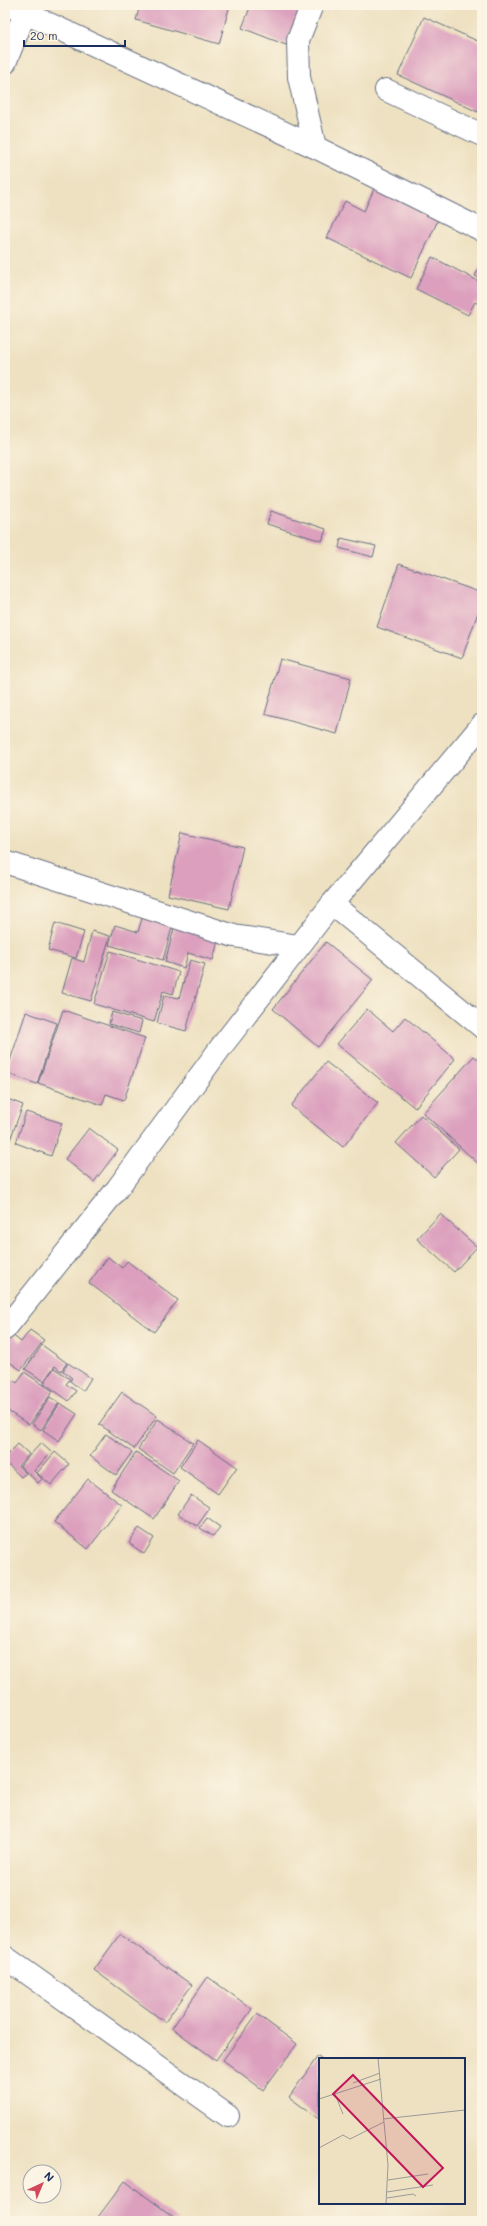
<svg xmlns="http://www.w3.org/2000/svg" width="487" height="2226" font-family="Mali,sans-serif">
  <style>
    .building { fill: #dca0be }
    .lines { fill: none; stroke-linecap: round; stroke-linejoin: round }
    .minor-casing { stroke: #656d81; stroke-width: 24 }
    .minor { stroke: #fff; stroke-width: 22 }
    .inset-road { fill: none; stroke: #9a9a99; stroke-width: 1 }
    .view { fill: #c2185b; fill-opacity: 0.15; stroke: #c2185b; stroke-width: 2 }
    .inset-edge { fill: none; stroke: #1b2f5e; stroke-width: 2 }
  </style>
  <rect width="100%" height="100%" fill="#fcf5e5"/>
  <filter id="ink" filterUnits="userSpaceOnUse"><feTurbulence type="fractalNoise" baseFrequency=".025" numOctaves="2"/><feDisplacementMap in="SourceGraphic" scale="8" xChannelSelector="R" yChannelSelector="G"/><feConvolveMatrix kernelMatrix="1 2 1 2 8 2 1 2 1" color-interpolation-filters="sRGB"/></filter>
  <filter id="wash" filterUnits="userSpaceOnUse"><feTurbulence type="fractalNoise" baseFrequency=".012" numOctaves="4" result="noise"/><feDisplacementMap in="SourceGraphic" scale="16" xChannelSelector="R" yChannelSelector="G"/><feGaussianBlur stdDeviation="0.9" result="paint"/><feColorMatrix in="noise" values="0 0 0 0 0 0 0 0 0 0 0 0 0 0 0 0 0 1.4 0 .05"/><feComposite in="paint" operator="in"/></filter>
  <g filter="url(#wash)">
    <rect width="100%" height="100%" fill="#eee1c1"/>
    <g id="blocks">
      <g class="building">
        <polygon points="140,5 230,5 219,44 136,20"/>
        <polygon points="251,5 302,5 286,45 242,28"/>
        <polygon points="424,17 482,43 482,104 478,112 398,75"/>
        <polygon points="375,187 439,218 411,278 327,238 345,201 364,211"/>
        <polygon points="432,257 482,283 482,306 475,302 468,315 416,289"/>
        <polygon points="482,263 482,280 475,276"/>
        <polygon points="271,511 326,529 322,541 267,524"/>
        <polygon points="341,538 376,546 373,557 339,548"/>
        <polygon points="399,564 482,593 482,601 462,658 377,627"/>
        <polygon points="280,659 351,678 337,734 265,714"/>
        <polygon points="182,833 243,847 229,909 168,895"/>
        <polygon points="143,915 173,924 163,960 109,945 115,925 138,932"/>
        <polygon points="55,923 84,932 76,958 48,950"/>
        <polygon points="175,925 219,937 213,960 188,953 184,968 165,962"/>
        <polygon points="92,931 110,936 91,1001 62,993 72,958 84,962"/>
        <polygon points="326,942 373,980 318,1047 273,1009"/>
        <polygon points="110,951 179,972 173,994 163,991 154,1022 94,1004"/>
        <polygon points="190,960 205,964 186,1031 157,1023 164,995 179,998"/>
        <polygon points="367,1009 393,1031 405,1017 455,1059 415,1108 337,1044"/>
        <polygon points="63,1010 145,1038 124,1100 106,1094 102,1105 38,1083"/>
        <polygon points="26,1012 57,1023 37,1084 6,1073"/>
        <polygon points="112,1012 142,1021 139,1033 109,1024"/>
        <polygon points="474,1056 482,1063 482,1167 423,1113"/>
        <polygon points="326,1062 378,1103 343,1147 291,1106"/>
        <polygon points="5,1098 23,1105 10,1140 5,1138"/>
        <polygon points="26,1112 62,1123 51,1156 16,1143"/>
        <polygon points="421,1115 459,1149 434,1177 396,1143"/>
        <polygon points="89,1128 118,1150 94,1182 65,1159"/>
        <polygon points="440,1214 477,1247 454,1272 417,1239"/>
        <polygon points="108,1257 122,1268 127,1261 178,1300 154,1332 89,1283"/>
        <polygon points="30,1330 44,1340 21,1370 5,1359 5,1343 11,1334 21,1342"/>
        <polygon points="42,1345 67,1363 61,1371 55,1366 44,1381 25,1369"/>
        <polygon points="68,1363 91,1378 83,1391 70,1381 72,1378 63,1371"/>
        <polygon points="54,1368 70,1379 66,1384 76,1391 69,1401 44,1383"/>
        <polygon points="24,1372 53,1391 29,1425 5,1409 5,1375 17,1383"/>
        <polygon points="122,1392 157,1416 134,1449 99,1424"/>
        <polygon points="50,1397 59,1403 41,1430 32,1424"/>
        <polygon points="60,1403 77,1414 59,1441 43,1430"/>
        <polygon points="158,1419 193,1443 173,1473 138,1449"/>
        <polygon points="106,1434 132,1452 116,1475 90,1456"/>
        <polygon points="198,1440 237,1467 218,1494 180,1467"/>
        <polygon points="41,1443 51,1452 34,1471 42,1479 38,1483 20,1466"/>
        <polygon points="18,1444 29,1454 18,1466 26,1473 21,1477 5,1462 5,1457"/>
        <polygon points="55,1452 69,1464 51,1485 37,1473"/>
        <polygon points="136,1452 179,1481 154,1519 111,1490"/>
        <polygon points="88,1479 122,1505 88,1549 54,1522"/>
        <polygon points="191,1495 210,1508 197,1526 178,1514"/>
        <polygon points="207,1518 220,1527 213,1536 200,1528"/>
        <polygon points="139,1528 154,1538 144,1554 129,1543"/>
        <polygon points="120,1934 192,1985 165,2022 94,1970"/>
        <polygon points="208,1977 252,2009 216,2060 172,2028"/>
        <polygon points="257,2014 297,2044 263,2090 223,2060"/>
        <polygon points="318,2056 322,2059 320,2059 320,2120 289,2097"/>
        <polygon points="125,2181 179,2221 95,2221"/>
      </g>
    </g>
  </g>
  <g filter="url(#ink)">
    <use href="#blocks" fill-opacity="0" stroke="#656d81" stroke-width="1"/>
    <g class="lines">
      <defs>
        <g id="minor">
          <polyline points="8,5 315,147 482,230"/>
          <polyline points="312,5 298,40 299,77 315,147"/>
          <polyline points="5,63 25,13"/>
          <polyline points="386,90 482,135"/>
          <polyline points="5,862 234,936 299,946"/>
          <polyline points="332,904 482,1027"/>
          <polyline points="5,1329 117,1189 221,1047 332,904 482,725"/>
          <polyline points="5,1957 228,2116"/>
        </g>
      </defs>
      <use href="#minor" class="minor-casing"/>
      <use href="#minor" class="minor"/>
    </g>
  </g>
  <g transform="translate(319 2058)">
    <rect width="146" height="146" fill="#eee1c1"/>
    <path class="inset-road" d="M59 0 69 107 67 146M34 25 61 15M16 36 24 56M0 41 62 21M64 61 146 52M0 90 24 77 31 81 65 64M69 122 109 116M68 134 114 127M68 140 94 136 97 138"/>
    <path class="view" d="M34 17 124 110 104 129 14 36Z"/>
    <rect width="146" height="146" class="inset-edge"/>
  </g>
  <rect width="487" height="2226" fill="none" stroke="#fcf5e5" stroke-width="20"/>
  <g transform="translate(42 2184) rotate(44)"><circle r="19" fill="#fcf5e5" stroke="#a2a6af"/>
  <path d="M0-3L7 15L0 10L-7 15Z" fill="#d1495b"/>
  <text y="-6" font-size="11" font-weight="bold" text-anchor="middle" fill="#1b2f5e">N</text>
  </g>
  <path d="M24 40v6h101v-6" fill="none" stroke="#1b2f5e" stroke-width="2"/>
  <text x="30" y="40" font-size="12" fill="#1b2f5e" stroke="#fcf5e5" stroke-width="3" paint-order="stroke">20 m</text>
</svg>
